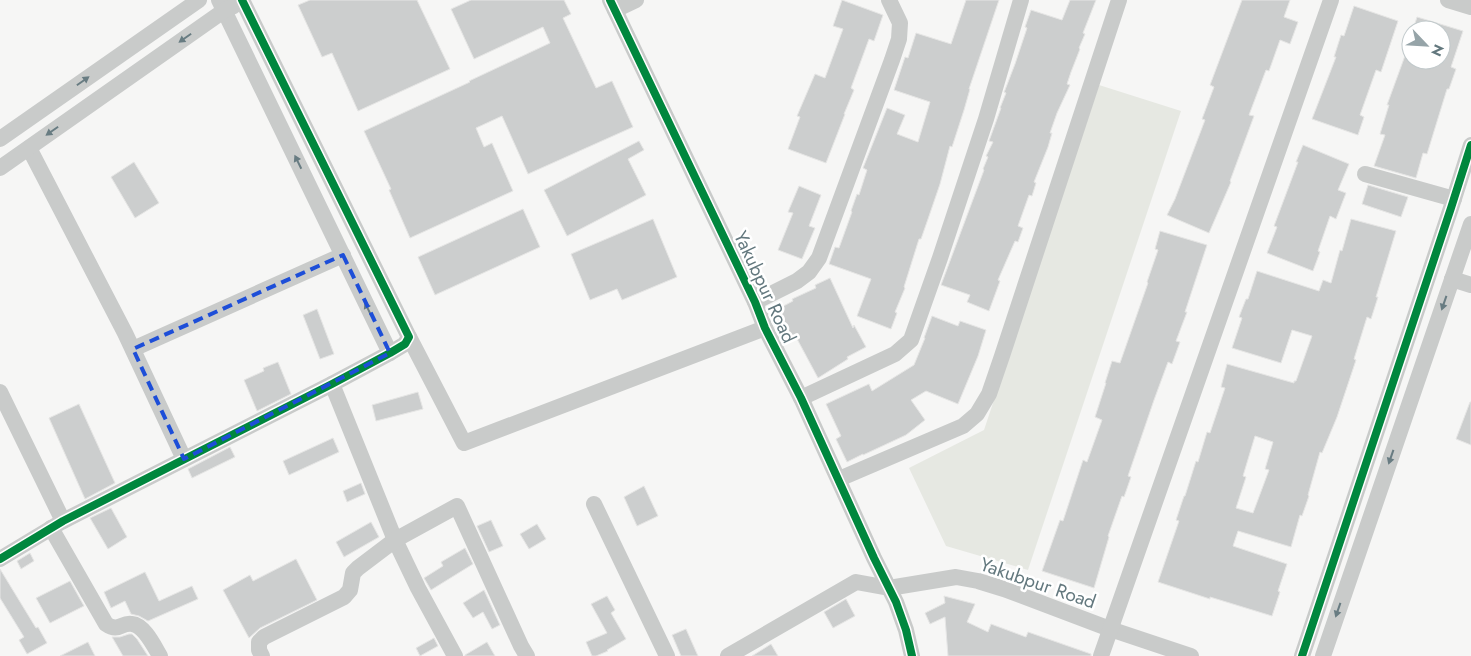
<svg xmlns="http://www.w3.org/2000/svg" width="1471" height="656" font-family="Jost,sans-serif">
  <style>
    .green { fill: #e6e8e2 }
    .building { fill: #cccece; stroke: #e6e6e5; fill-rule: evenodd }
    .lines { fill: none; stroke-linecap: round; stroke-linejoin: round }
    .minor { stroke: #c9cbca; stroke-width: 16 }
    .cycleway-casing { stroke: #fff; stroke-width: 11 }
    .cycleway { stroke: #00873e; stroke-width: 8 }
    .oneway { fill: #687c82 }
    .marked { fill: none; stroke: #1d4ed8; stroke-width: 4; stroke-dasharray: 10 6; stroke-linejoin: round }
    .labels { text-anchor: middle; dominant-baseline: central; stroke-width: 5; stroke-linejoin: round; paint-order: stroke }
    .street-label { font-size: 19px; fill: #63787e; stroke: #fff }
  </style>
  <rect width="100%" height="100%" fill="#f6f6f5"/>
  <polygon class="green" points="1099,85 1181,111 1028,570 946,546 909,468 984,430"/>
  <g class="building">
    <polygon points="310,0 417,0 450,69 358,111 332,53 322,57 298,5"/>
    <polygon points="471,0 564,0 571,14 563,18 596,88 612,81 633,127 528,174 502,116 476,128 484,147 492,143 513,191 410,238 389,190 391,189 364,131 470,82 469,81 550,43 543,27 474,59 451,9"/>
    <polygon points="842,0 883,15 874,41 869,39 851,88 854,90 844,114 845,114 826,163 788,149 800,117 797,116 815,74 825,78 843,29 833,26"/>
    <polygon points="966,0 999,0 969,89 970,89 964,110 952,147 950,146 940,184 928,219 921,239 919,239 904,287 905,288 895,312 897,313 891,329 857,316 871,279 829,264 835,247 839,248 852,212 851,211 857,194 859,195 867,170 863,168 887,108 905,115 897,134 918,142 930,102 894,90 905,57 908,58 916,33 951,44"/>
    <polygon points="1070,0 1096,0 1083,33 1085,34 1079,48 1080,49 1071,72 1067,84 1070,85 1057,113 1050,133 1052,133 1048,147 1034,182 1036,183 1032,196 1029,195 1018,226 1023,228 1018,242 1015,241 998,280 1000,281 989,311 967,302 970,295 941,285 984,170 983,169 988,157 986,156 993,142 989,141 1001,108 1000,108 1006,93 1004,92 1005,90 1015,64 1027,28 1025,27 1031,10 1062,20"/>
    <polygon points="1242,0 1290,0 1284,17 1298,22 1290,44 1280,40 1269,71 1266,70 1249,115 1254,116 1230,181 1231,182 1209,233 1167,215 1175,199 1205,120 1202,119 1214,87 1210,85"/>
    <polygon points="1354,6 1398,21 1381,72 1376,70 1360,115 1364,117 1358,135 1312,119 1336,57 1334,57 1341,35 1344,36"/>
    <polygon points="1417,17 1463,31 1451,67 1456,69 1449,89 1447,89 1427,154 1423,153 1416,178 1374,166 1385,135 1380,134 1389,105 1387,105 1410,42 1411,42 1411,60 1441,60 1441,30 1413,30"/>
    <polygon points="639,141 644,150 628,159 646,195 567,236 544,190"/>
    <polygon points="1303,145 1349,164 1338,190 1346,193 1336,219 1330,216 1318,251 1320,252 1313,271 1267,253 1277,227 1274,226 1298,162 1296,162"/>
    <polygon points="134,162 159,203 135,218 111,177"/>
    <polygon points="1368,185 1408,197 1401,217 1362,204"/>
    <polygon points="799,186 821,195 809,226 815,228 802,259 778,250 793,213 788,212"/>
    <polygon points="523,209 540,247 435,295 418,257"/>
    <polygon points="653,219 677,277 622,300 617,289 590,300 571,254"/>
    <path d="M1351 219 1396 231 1376 297H1378L1371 319 1367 317 1354 359 1356 360 1337 417 1322 453 1320 452 1308 495 1309 496 1302 516 1300 515 1291 547 1238 531 1233 546 1287 564 1278 591 1280 592 1272 616 1210 597V599L1158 582 1179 521 1176 520 1184 496H1185L1196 461 1198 462 1207 432 1210 433 1225 388 1221 387 1227 364 1294 383V381H1296L1312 336 1292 330 1281 363 1232 348 1242 318 1239 317 1246 299H1248L1257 271 1319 291 1323 280 1331 283 1340 250 1342 251ZM1255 436 1273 442 1265 469 1269 470 1253 513 1236 508 1246 477 1243 476Z"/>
    <polygon points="1160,231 1207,245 1185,312 1187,312 1176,341 1180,342 1172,364 1168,362 1154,400 1128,476 1131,477 1124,497 1122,496 1108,536 1109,537 1094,588 1042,571 1060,520 1063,521 1083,460 1087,462 1102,420 1095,417 1106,383 1105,383 1112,361 1120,363 1148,283 1147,282 1158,250 1155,249"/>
    <polygon points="830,278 853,328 854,325 866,347 847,357 848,359 818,378 796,337 789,341 774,311 793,301 792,299 816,288 815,285"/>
    <polygon points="317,309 334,354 320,359 303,315"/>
    <polygon points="932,316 958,326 960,321 986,330 978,356 958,404 926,391 911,400 925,420 906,435 863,455 863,454 847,462 836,439 841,436 826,404 869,384 872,391 914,365 925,338 924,338"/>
    <polygon points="278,362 291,394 257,411 244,380 264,371 263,368"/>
    <polygon points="418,392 423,409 376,421 372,405"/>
    <polygon points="1470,402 1471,402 1471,445 1456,439"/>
    <polygon points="79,404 115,483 85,499 49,418"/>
    <polygon points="333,438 339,452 289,475 283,461"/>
    <polygon points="230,447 235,457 192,478 188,469"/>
    <polygon points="361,483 365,494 347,502 343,491"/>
    <polygon points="644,486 658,516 637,526 624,497"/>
    <polygon points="111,508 127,537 108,549 90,518"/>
    <polygon points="491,520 503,546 489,552 477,526"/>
    <polygon points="371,522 379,537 344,557 336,542"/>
    <polygon points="537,524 546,539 529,549 520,534"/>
    <polygon points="465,548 473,564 431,590 424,578 443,566 441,562"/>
    <polygon points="30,553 34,561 21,569 17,561"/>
    <polygon points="296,559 317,600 260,628 249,638 223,590 250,575 253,581"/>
    <polygon points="0,569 36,628 38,627 47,643 27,654 19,640 24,637 0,598"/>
    <polygon points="145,572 159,601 192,586 198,599 148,621 139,616 131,614 125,601 111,608 104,592"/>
    <polygon points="70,581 84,606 50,623 36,598"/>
    <polygon points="484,590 500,625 492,629 483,612 473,618 463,603"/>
    <polygon points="607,596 615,610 611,613 626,639 607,650 608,651 596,656 592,656 586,642 607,633 591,604"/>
    <polygon points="944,596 975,604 967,622 988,632 991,624 1026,637 1028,632 1091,654 1091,656 948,656 945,617 930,624 925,613 945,603"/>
    <polygon points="846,599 855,616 833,628 824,612"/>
    <polygon points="686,629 698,656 681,656 672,635"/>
    <polygon points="129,634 132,634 137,639 148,656 123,656 112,637 120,637"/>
    <polygon points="434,638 438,646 420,656 416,648"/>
    <polygon points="88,642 95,656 60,656"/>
    <polygon points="487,642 495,656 465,656 465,655"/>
    <polygon points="771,644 778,656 752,656"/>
  </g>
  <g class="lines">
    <g class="minor">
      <polyline points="219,0 390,353"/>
      <polyline points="610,0 755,302 765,328 801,398 874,558 896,602 906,630 912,656"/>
      <polyline points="1448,0 1471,7"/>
      <polyline points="615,10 636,0"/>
      <polyline points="0,139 199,0"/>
      <polyline points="29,148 125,333 184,459"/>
      <polyline points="0,168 225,10 234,6"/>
      <polyline points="1365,174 1454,199"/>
      <polyline points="1452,279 1471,285"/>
      <polyline points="755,302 797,281 809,272 819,258 892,60 899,39 900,23 889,0"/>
      <polyline points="409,337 464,443 765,328"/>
      <polyline points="133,349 343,255"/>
      <polyline points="332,384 395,540 418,588 455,656"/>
      <polyline points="0,392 63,521"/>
      <polyline points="801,398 895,354 911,340 940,258 986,119 1021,0"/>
      <polyline points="839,479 963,426 977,414 989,394 1002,356 1119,0"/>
      <polyline points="594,504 667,656"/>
      <path d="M51 528 106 624C119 633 121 622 132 624 144 625 154 646 160 656"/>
      <polyline points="0,559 63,521 332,384 390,353 405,344 409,337 242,0"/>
      <polyline points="262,656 259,650 259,642 264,637 344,597 350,590 353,573 358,568 395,540 457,506 521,646 527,656"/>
      <polyline points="728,656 856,582 889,588 956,577 978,581 1004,589 1110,629 1191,656"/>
      <polyline points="1101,656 1331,0"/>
      <polyline points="1302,656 1451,208 1471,145"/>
      <polyline points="1323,656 1471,224"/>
    </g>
    <defs>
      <g id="cycleway">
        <polyline points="610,0 755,302 765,328 801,398 874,558 896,602 906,630 912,656"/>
        <polyline points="0,559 63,521 332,384 390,353 405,344 409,337 242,0"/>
        <polyline points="1302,656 1451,208 1471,145"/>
      </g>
    </defs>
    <use href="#cycleway" class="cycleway-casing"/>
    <use href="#cycleway" class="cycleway"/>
  </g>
  <defs><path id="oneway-solid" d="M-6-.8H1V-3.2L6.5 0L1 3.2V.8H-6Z" transform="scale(1.25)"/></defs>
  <g class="oneway">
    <use href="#oneway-solid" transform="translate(185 38) rotate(145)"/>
    <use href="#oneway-solid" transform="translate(83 81) rotate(-35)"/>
    <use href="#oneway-solid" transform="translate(52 131) rotate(145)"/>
    <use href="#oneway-solid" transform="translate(298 162) rotate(-116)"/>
    <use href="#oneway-solid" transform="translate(1444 303) rotate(109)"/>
    <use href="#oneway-solid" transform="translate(368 309) rotate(-116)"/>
    <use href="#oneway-solid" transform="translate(1391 457) rotate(109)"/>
    <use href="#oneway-solid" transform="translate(1338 610) rotate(109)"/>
  </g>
  <path class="marked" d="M343 255 390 353 184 459 133 349Z"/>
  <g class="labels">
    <g class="street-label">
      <text transform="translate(765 287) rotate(65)">Yakubpur Road</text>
      <text transform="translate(1038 583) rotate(19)">Yakubpur Road</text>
    </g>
  </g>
  <g transform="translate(1426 45) rotate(115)"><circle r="24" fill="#ffffff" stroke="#c1c9cb"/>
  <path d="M0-4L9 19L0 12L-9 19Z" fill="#96a4a8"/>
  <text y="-8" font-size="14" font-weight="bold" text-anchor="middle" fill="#63787e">N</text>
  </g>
</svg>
